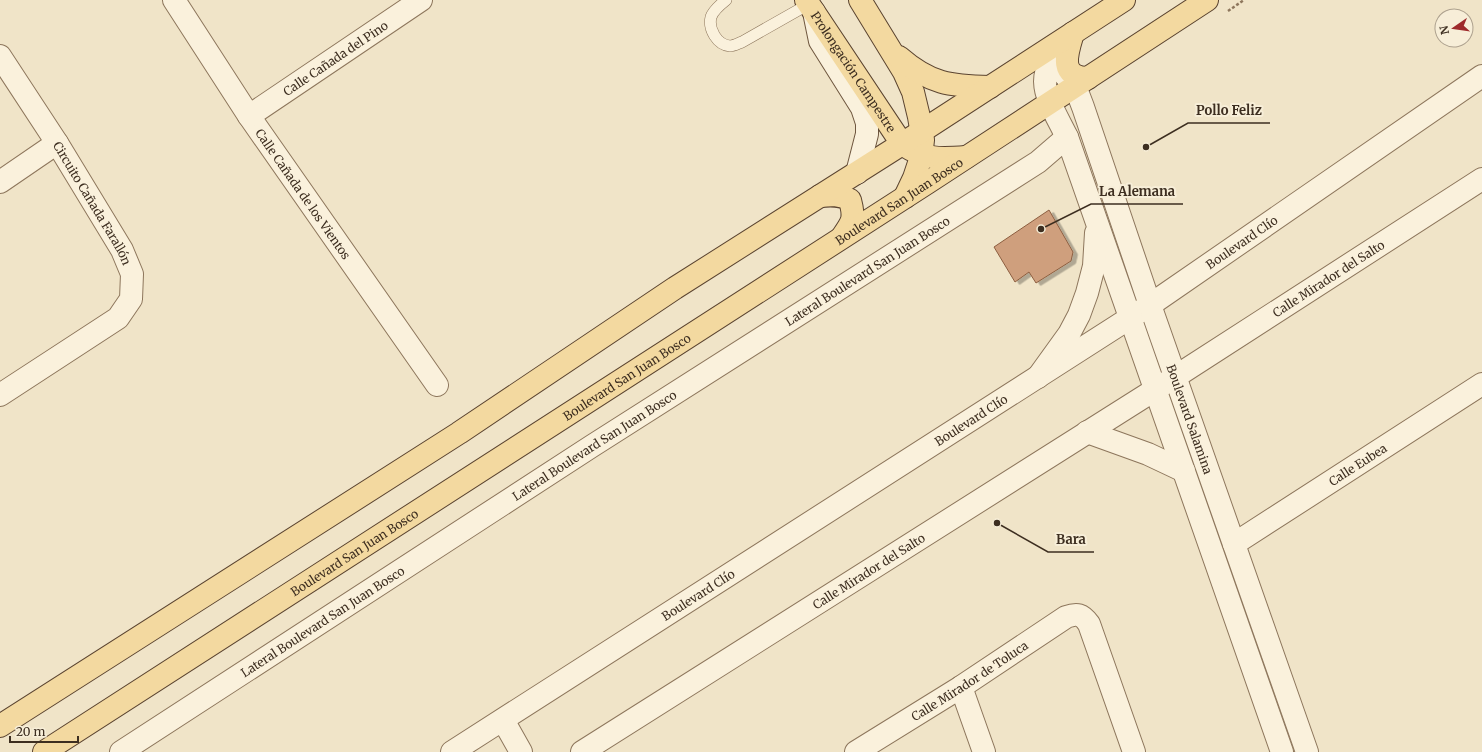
<svg xmlns="http://www.w3.org/2000/svg" width="1482" height="752" font-family="Merriweather,serif">
  <style>
    .building { fill: #cf9f7d; stroke: #8d5f41; filter: url(#shadow) }
    .lines { fill: none; stroke-linecap: round; stroke-linejoin: round }
    .service-casing { stroke: #8d765c; stroke-width: 12 }
    .minor-casing { stroke: #8d765c; stroke-width: 24 }
    .tertiary-casing { stroke: #8d765c; stroke-width: 24 }
    .secondary-casing { stroke: #6f573f; stroke-width: 24 }
    .primary-casing { stroke: #5b4430; stroke-width: 24 }
    .path { stroke: #8d765c; stroke-width: 2.5; stroke-dasharray: 3 2; stroke-linecap: butt }
    .service { stroke: #faf1dc; stroke-width: 11 }
    .minor { stroke: #faf1dc; stroke-width: 22 }
    .tertiary { stroke: #faf1dc; stroke-width: 22 }
    .secondary { stroke: #faf1dc; stroke-width: 22 }
    .primary { stroke: #f3d9a0; stroke-width: 22 }
    .labels { text-anchor: middle; dominant-baseline: central; stroke-width: 4; stroke-linejoin: round; paint-order: stroke }
    .street-label { font-size: 12px; fill: #3d2e20; stroke: #f7eed8 }
    .leader { fill: none; stroke: #3d2e20; stroke-width: 1.5 }
    .callout-dot { fill: #3d2e20; stroke: #f7eed8; stroke-width: 1.5 }
    .callout-label { font-size: 13px; text-anchor: middle; font-weight: bold; fill: #3d2e20; stroke: #f7eed8; stroke-width: 4; stroke-linejoin: round; paint-order: stroke }
  </style>
  <defs>
    <filter id="shadow"><feDropShadow dx="4.5" dy="2.5" stdDeviation="0" flood-color="#0004"/></filter>
  </defs>
  <rect width="100%" height="100%" fill="#f0e4c8"/>
  <polygon class="building" points="1049,210 1073,252 1071,261 1036,283 1029,272 1015,282 994,247"/>
  <g class="lines">
    <defs>
      <path id="service" d="M726 0C721 4 713 11 711 17 708 29 717 45 730 46 734 46 739 43 742 42L809 4"/>
      <g id="minor">
        <path id="s1" d="M174 0 249 116 437 385"/>
        <path id="s2" d="M0 56 57 143 122 250 132 274 131 299 118 318 0 395"/>
        <path id="s3" d="M249 116 421 0"/>
        <polyline points="0,182 57,143"/>
        <path id="s4" d="M1234 544 1482 384"/>
        <polyline points="961,687 984,752"/>
        <polyline points="503,720 521,752"/>
        <path id="s5" d="M452 752 1150 305 1482 76"/>
        <path id="s6" d="M582 752 1175 377 1482 179"/>
        <path id="s7" d="M856 752 961 687 1066 617C1077 613 1082 614 1089 624L1134 752"/>
      </g>
      <g id="tertiary">
        <path d="M1068 38C1030 77 1046 95 1067 137L1282 752"/>
        <path id="s8" d="M1063 73 1075 86 1083 107 1150 305 1307 752"/>
        <polyline points="1038,377 1069,334 1079,315 1087,293 1094,266 1096,233"/>
        <polyline points="1087,432 1148,454 1184,471"/>
        <path id="s9" d="M121 752 592 446 1038 162 1067 137"/>
      </g>
      <polyline id="secondary" points="814,12 820,41 862,108 867,123 867,134 857,173"/>
      <g id="primary">
        <path id="s10" d="M806 0 902 144C926 160 939 159 966 157"/>
        <polyline points="860,0 904,72 913,92 919,117 923,140 921,157 914,178 905,197"/>
        <path d="M1073 33C1067 53 1058 77 1088 78"/>
        <path d="M899 57C930 84 950 86 990 87"/>
        <path d="M820 196C830 195 841 194 850 200 855 219 853 221 842 237"/>
        <polyline points="0,726 459,433 675,288 902,144 1124,0"/>
        <path id="s11" d="M44 752 927 183 1207 0"/>
      </g>
    </defs>
    <use href="#service" class="service-casing"/>
    <use href="#minor" class="minor-casing"/>
    <use href="#tertiary" class="tertiary-casing"/>
    <use href="#secondary" class="secondary-casing"/>
    <use href="#primary" class="primary-casing"/>
    <polyline class="path" points="1228,11 1244,0"/>
    <use href="#service" class="service"/>
    <use href="#minor" class="minor"/>
    <use href="#tertiary" class="tertiary"/>
    <use href="#secondary" class="secondary"/>
    <use href="#primary" class="primary"/>
  </g>
  <g class="labels">
    <g class="street-label">
      <text stroke="none"><textPath href="#s3" startOffset="104">Calle Cañada del Pino</textPath></text>
      <text stroke="none"><textPath href="#s10" startOffset="86">Prolongación Campestre</textPath></text>
      <text stroke="none"><textPath href="#s1" startOffset="233">Calle Cañada de los Vientos</textPath></text>
      <text stroke="none"><textPath href="#s11" startOffset="1017">Boulevard San Juan Bosco</textPath></text>
      <text stroke="none"><textPath href="#s2" startOffset="174">Circuito Cañada Farallón</textPath></text>
      <text stroke="none"><textPath href="#s5" startOffset="940">Boulevard Clío</textPath></text>
      <text stroke="none"><textPath href="#s9" startOffset="888">Lateral Boulevard San Juan Bosco</textPath></text>
      <text stroke="none"><textPath href="#s6" startOffset="884">Calle Mirador del Salto</textPath></text>
      <text stroke="none"><textPath href="#s11" startOffset="693">Boulevard San Juan Bosco</textPath></text>
      <text stroke="none"><textPath href="#s8" startOffset="370">Boulevard Salamina</textPath></text>
      <text stroke="none"><textPath href="#s5" startOffset="616">Boulevard Clío</textPath></text>
      <text stroke="none"><textPath href="#s9" startOffset="564">Lateral Boulevard San Juan Bosco</textPath></text>
      <text stroke="none"><textPath href="#s4" startOffset="147">Calle Eubea</textPath></text>
      <text stroke="none"><textPath href="#s11" startOffset="369">Boulevard San Juan Bosco</textPath></text>
      <text stroke="none"><textPath href="#s6" startOffset="339">Calle Mirador del Salto</textPath></text>
      <text stroke="none"><textPath href="#s5" startOffset="292">Boulevard Clío</textPath></text>
      <text stroke="none"><textPath href="#s9" startOffset="240">Lateral Boulevard San Juan Bosco</textPath></text>
      <text stroke="none"><textPath href="#s7" startOffset="134">Calle Mirador de Toluca</textPath></text>
    </g>
  </g>
  <path class="leader" d="M1146 147L1188 123H1270M1041 229L1091 204H1183M997 523L1048 552H1094"/>
  <g class="callout-dot">
    <circle cx="1146" cy="147" r="4"/>
    <circle cx="1041" cy="229" r="4"/>
    <circle cx="997" cy="523" r="4"/>
  </g>
  <g class="callout-label">
    <text x="1229" y="115">Pollo Feliz</text>
    <text x="1137" y="196">La Alemana</text>
    <text x="1071" y="544">Bara</text>
  </g>
  <g transform="translate(1454 28) rotate(257)"><circle r="19" fill="#f7eed8" stroke="#ada18e"/>
  <path d="M0-3L7 15L0 10L-7 15Z" fill="#9e2a2b"/>
  <text y="-6" font-size="11" font-weight="bold" text-anchor="middle" fill="#3d2e20">N</text>
  </g>
  <path d="M10 736v6h68v-6" fill="none" stroke="#3d2e20" stroke-width="2"/>
  <text x="16" y="736" font-size="12" fill="#3d2e20" stroke="#f7eed8" stroke-width="3" paint-order="stroke">20 m</text>
</svg>
